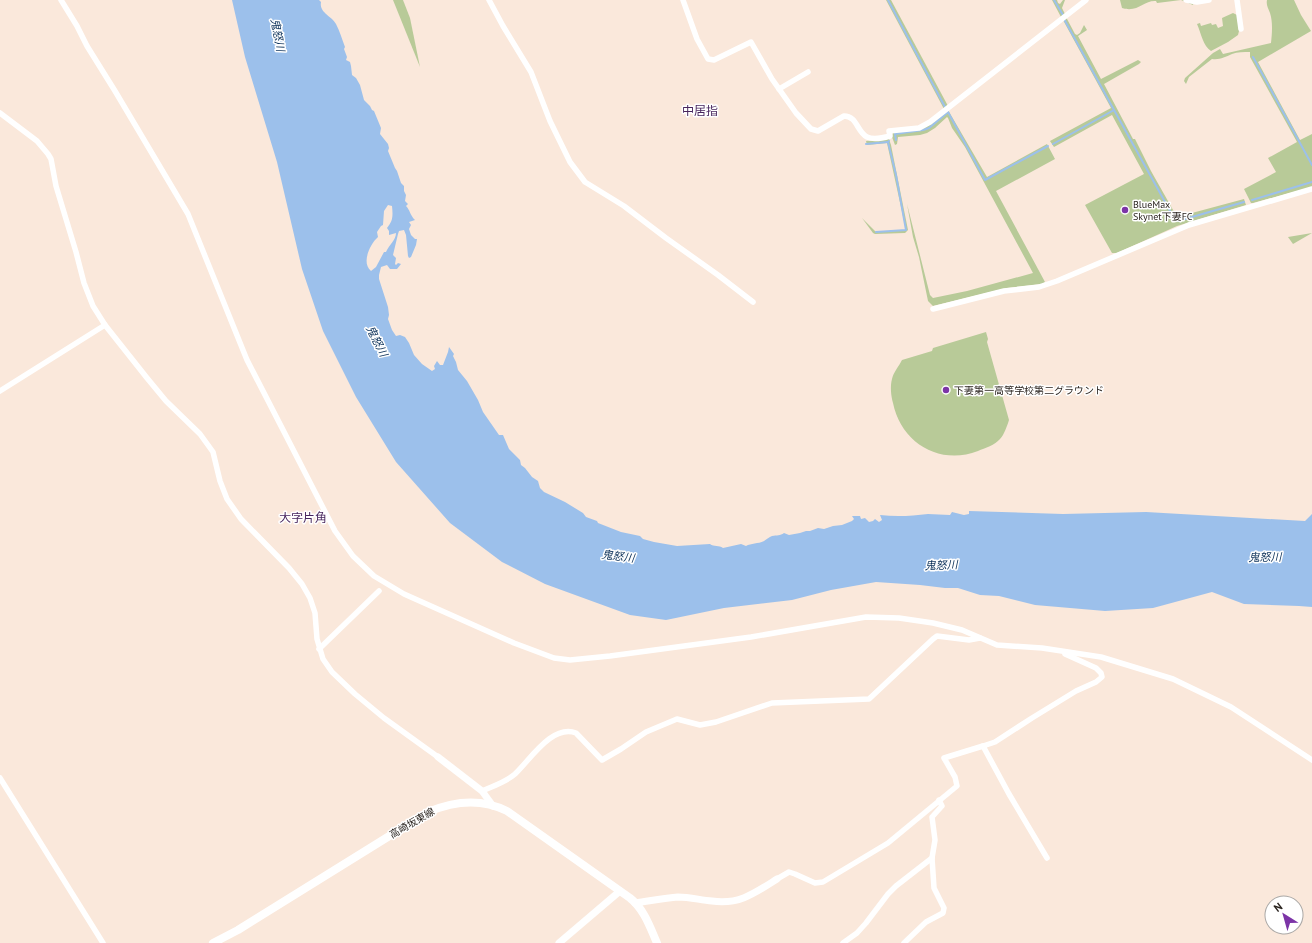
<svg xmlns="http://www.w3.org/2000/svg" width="1312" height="943" font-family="'PT Sans','Noto Sans JP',sans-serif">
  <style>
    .green { fill: #b8ca98 }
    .water { fill: #9cc0eb; fill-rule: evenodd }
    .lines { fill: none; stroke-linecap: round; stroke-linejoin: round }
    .stream { stroke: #9cc0eb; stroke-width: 2 }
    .minor { stroke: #fff; stroke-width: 5.5 }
    .tertiary { stroke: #fff; stroke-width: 7 }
    .secondary { stroke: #fff; stroke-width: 8 }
    .poi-dot { fill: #7c34a7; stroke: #fff; stroke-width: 1.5 }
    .labels { text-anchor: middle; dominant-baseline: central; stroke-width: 3; stroke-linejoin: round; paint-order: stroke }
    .poi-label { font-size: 10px; fill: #2b2520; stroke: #fff; text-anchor: start }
    .street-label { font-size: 10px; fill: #2b2520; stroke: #fff }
    .water-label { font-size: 11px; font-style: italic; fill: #0c3159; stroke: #fff }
    .quarter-label { font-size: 12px; fill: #47255d; stroke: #fff }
  </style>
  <rect width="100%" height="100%" fill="#fae8db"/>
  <g class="green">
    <polygon points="393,0 403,0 410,18 420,67"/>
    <polygon points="886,0 891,0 948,106 944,109"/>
    <polygon points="1052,0 1057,0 1058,3 1060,4 1063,0 1065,0 1062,8 1065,14 1061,17"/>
    <path d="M1120 0H1194L1193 5 1181 0 1157 3 1156 1C1144 0 1138 13 1122 8Z"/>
    <path d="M1267 0H1294L1301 15 1311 31 1258 62 1300 140 1312 134V187L1253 203H1251L1244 189 1276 172 1268 158 1297 142 1255 66 1250 57V52C1244 52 1237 52 1232 54 1225 57 1220 60 1212 59L1189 77 1186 84 1184 81 1185 78 1213 53 1220 49 1223 54 1271 43C1272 34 1273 22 1270 13 1268 8 1266 5 1267 0Z"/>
    <path d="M1233 13 1237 15 1239 31 1238 35 1228 42 1211 51C1203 46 1201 33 1197 24L1200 23 1201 26 1211 23 1212 25 1216 24 1218 28 1223 26 1222 18Z"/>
    <polygon points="1066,17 1075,34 1077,35 1080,33 1084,25 1087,30 1078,36 1101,79 1138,60 1141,62 1139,64 1104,84 1133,139 1135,139 1151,171 1177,217 1244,199 1246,205 1177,226 1117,253 1112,253 1085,205 1144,174 1112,115 1054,147 1050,141 1111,108 1063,20"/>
    <polygon points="948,110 987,177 1047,144 1055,159 996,191 1045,282 1042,284 1007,288 933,306 928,301 919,257 913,237 907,204 930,295 933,298 967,291 1033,273 965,147 952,128 948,118 947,117 935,128 927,133 920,135 898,137 897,144 895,145 892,137 893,132 912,131"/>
    <polygon points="887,139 889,139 891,145 908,230 905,233 875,234 873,233 862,218 876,232 906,230 887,143 867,145 866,141"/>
    <polygon points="1312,233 1293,244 1288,237"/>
    <path d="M986 332 988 339 987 342 1009 420C1007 426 1004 435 1000 439 995 445 985 448 978 451 940 466 901 443 893 403 891 396 890 386 892 379 893 373 899 366 902 360L932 351 933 348Z"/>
  </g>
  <path class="water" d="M232 0H319L321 2C319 13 332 16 336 24 340 32 342 39 345 47L344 49 347 57 346 60 350 62 351 66 352 75 356 78 360 85 364 100 370 106 372 110 374 111 381 128 380 134 388 144 389 148 388 151 395 168 397 171 401 183 404 186V191L406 195 405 201 408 204 406 206C410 210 410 215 415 220L409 222 411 225 409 229 411 235 415 239H417L416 245 411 257 409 258 408 256 406 235 404 230 399 231 398 234 393 255 396 258 395 264 396 265 398 263 401 264 397 269H390L387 265 381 267 379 275V279L388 307 389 315 388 319 392 330 396 336 400 335 405 337 409 343 414 355 422 364 432 371 435 369 434 366 437 361 440 365H443L448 352 449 347 454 354 453 356 456 362 458 370 467 381 478 400 483 412 499 435H503L509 449 520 460 521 465 525 468 532 477 538 481 540 488 544 492 565 502 583 513 586 517 597 521 598 523 621 532 640 536 643 539 654 542 677 546 710 544C714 547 719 545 723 548L741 544 746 546C751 543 758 544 764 541 767 539 769 537 772 536 777 535 780 536 784 533L789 535 800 533 806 531H810L818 528 824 529 833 526 842 525 852 521 854 519 852 516H860L861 519 865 518 869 522 873 521 875 519 879 522 882 520 880 515C896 517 912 516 928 514 935 514 943 515 950 515L952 512 964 515 969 514V511L1063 514 1146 512 1305 521 1312 514V607L1299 606 1244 604 1212 592 1153 608 1105 611 1035 605 999 596 980 595 958 588H945L920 585 876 582 831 590 792 600 724 608 666 620 630 615 545 584 502 562 450 523 396 462 356 397 323 331 302 269 277 162 245 57ZM388 205 392 206C393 216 393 221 387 228L389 231V235L396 233C396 240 389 245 386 252H384L376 267 371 271C361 263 370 244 378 237L377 232 381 226 383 225 384 211Z"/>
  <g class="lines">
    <g class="stream">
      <polyline points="888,0 945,107"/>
      <polyline points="1054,0 1063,15"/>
      <polyline points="1064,19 1114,110"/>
      <polyline points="1253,57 1312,165"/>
      <polyline points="896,140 895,134 923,130 929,128 948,112 985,180 1048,146"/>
      <polyline points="866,144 888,142"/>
      <polyline points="1053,144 1114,110 1175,220 1178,221 1244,202"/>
      <polyline points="1252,200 1312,182"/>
      <polyline points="876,232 906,230 896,175 888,142 889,141"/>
    </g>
    <g class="minor">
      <polyline points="61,0 77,26 87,46 115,91 188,214 247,360 335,531 353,556 374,576 404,594 514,643 554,658 570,660 610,656 751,637 866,617 899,618 933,623 962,630 997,645 1042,648 1101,657 1173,679 1231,707 1312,760"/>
      <polyline points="489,0 503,26 531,72 550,121 570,162 585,182 624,206 666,238 718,275 753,302"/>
      <path d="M683 0 697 39 708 59 714 60 751 42 772 79 796 113 811 129 818 131 844 116C857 116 857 132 867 137 873 140 883 138 890 136L889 131 919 128 930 122 1086 0"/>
      <polyline points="1186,0 1197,2 1209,0"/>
      <polyline points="1237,0 1241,29"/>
      <polyline points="779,89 808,72"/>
      <polyline points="0,113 37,141 48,154 51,159 56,186 76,252 84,283 93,306 105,325 147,378 166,401 200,434 213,452 220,481 227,499 241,519 289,568 302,584 310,598 315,613 317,639 323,659 332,672 355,694 384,718 438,757"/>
      <polyline points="933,309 1004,291 1039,287 1057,281 1189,225 1312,189"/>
      <polyline points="0,391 105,325"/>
      <polyline points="319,649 379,591"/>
      <polyline points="0,778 103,943"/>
      <path d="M482 791C493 786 506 782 515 774 530 760 552 724 576 733L602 760 621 749 646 732 677 719 700 725 716 722 772 703 869 699 933 639 937 636 969 640 980 638"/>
      <polyline points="1047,858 1009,794 983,746 995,742 1032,718 1076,691 1096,682 1102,677 1101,673 1096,668 1065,654"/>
      <polyline points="777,879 789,872 795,874 815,883 823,882 888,843 957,786 955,777 944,758 983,746"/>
      <polyline points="843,943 857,933 866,923 888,894 896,886 932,858"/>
      <polyline points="904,943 926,922 943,913 944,908 934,888 932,858 935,840 932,817 942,806 939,800"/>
    </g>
    <g class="tertiary">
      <polyline points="438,757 482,791 493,806"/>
      <path d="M635 903C650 901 664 898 678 897 690 897 700 900 712 901 739 905 755 893 777 879"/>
      <polyline points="559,943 620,891"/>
    </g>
    <path class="secondary" d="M213 943 238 930 428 812C454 801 481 798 507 811L630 898C644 909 650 927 657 943"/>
  </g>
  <g class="poi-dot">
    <circle cx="1125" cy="210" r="4"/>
    <circle cx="946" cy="390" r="4"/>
  </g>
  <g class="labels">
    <g class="poi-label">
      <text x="1133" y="204">BlueMax<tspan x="1133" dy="12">Skynet下妻FC</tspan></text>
      <text x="954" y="390">下妻第一高等学校第二グラウンド</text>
    </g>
    <g class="street-label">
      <text transform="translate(412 823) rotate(-30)">高崎坂東線</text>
    </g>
    <g class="water-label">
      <text transform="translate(278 35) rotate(79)">鬼怒川</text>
      <text transform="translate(377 341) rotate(63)">鬼怒川</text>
      <text transform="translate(618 556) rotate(7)">鬼怒川</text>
      <text transform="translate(1265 557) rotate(-1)">鬼怒川</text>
      <text transform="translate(941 565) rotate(-2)">鬼怒川</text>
    </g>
    <g class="quarter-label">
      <text x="700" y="110">中居指</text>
      <text x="303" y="517">大字片角</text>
    </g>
  </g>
  <g transform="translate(1284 915) rotate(323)"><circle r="19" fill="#ffffff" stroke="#aaa8a6"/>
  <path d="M0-3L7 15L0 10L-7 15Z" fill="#7c34a7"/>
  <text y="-6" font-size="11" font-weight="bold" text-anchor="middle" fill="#2b2520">N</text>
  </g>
</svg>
